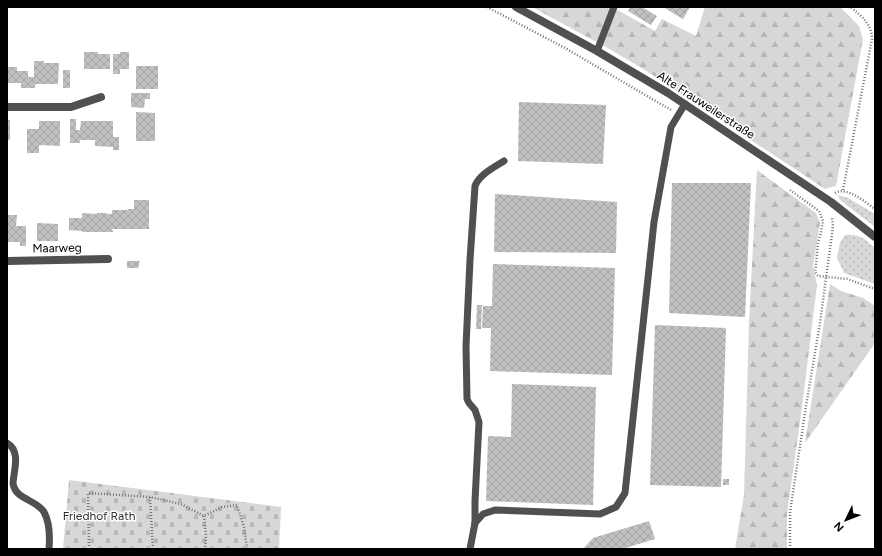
<svg xmlns="http://www.w3.org/2000/svg" width="882" height="556" font-family="Figtree,sans-serif">
  <style>
    .grass { fill: url(#grass-dots) }
    .forest { fill: url(#forest-firs) }
    .cemetery { fill: url(#cemetery-stones) }
    .building { fill: url(#building-cross-hatch) }
    .lines { fill: none; stroke-linecap: round; stroke-linejoin: round }
    .path { stroke: #727272; stroke-width: 2.5; stroke-dasharray: 1 2; stroke-linecap: butt }
    .service { stroke: #505050; stroke-width: 7 }
    .minor { stroke: #505050; stroke-width: 8 }
    .tertiary { stroke: #505050; stroke-width: 8 }
    .labels { text-anchor: middle; dominant-baseline: central; stroke-width: 3; stroke-linejoin: round; paint-order: stroke }
    .street-label { font-size: 12px; fill: #000; stroke: #fff }
    .park-label { font-size: 12px; fill: #2e2e2e; stroke: #fff }
  </style>
  <defs>
    <pattern id="grass-dots" width="8" height="8" patternUnits="userSpaceOnUse"><rect width="8" height="8" fill="#d7d7d7"/><path d="M2 2h.1M6 6h.1" fill="none" stroke="#b7b7b7" stroke-width="1.8" stroke-linecap="round"/></pattern>
    <pattern id="forest-firs" width="22" height="20" patternUnits="userSpaceOnUse"><rect width="22" height="20" fill="#d7d7d7"/><path d="M5 1l3.5 6h-7zM16 11l3.5 6h-7z" fill="#b7b7b7"/></pattern>
    <pattern id="cemetery-stones" width="16" height="16" patternUnits="userSpaceOnUse"><rect width="16" height="16" fill="#d7d7d7"/><path d="M2 7V4a2 2 0 0 1 4 0v3zM10 15v-3a2 2 0 0 1 4 0v3z" fill="#b7b7b7"/></pattern>
    <pattern id="building-cross-hatch" width="8" height="8" patternUnits="userSpaceOnUse"><rect width="8" height="8" fill="#c0c0c0"/><path d="M0 0l8 8M0 8l8-8" fill="none" stroke="#a3a3a3"/></pattern>
  </defs>
  <rect width="100%" height="100%" fill="#fff"/>
  <g class="grass">
    <polygon points="838,195 848,198 875,214 875,227 840,200"/>
    <path d="M845 235C861 234 864 239 875 248V284L844 273 837 258 840 243Z"/>
  </g>
  <g class="forest">
    <polygon points="532,7 612,7 655,31 662,19 696,36 705,7 840,7 859,26 863,39 836,186 825,189 648,72 613,51"/>
    <polygon points="757,170 816,213 820,223 813,266 817,285 802,407 787,514 787,549 735,549 744,495 749,322"/>
    <polygon points="830,284 841,291 863,298 875,306 875,343 805,443"/>
  </g>
  <polygon class="cemetery" points="69,480 281,507 279,549 63,549"/>
  <g class="building">
    <polygon points="630,7 642,7 657,16 651,25 628,11"/>
    <polygon points="663,7 690,7 683,19"/>
    <polygon points="84,52 98,52 98,54 110,54 110,69 84,69"/>
    <polygon points="120,52 129,52 129,69 120,69 120,74 113,74 113,54 120,54"/>
    <polygon points="34,61 44,61 44,63 59,63 58,84 35,84 35,88 21,88 21,83 7,83 7,67 17,67 17,71 28,71 28,77 34,77"/>
    <rect x="136" y="66" width="22" height="23"/>
    <rect x="63" y="70" width="7" height="18"/>
    <polygon points="131,93 150,93 150,99 145,99 144,108 131,107"/>
    <polygon points="519,102 606,105 603,164 518,161"/>
    <polygon points="136,112 155,113 155,141 136,141"/>
    <polygon points="70,119 76,119 76,130 80,130 81,121 113,121 113,137 119,137 119,150 113,150 113,147 95,146 95,140 80,140 80,143 70,143"/>
    <rect x="7" y="120" width="3" height="20"/>
    <polygon points="39,121 60,121 60,146 39,145 39,153 27,153 27,129 39,129"/>
    <polygon points="672,183 751,183 745,317 669,313"/>
    <polygon points="495,194 617,202 616,253 494,252"/>
    <polygon points="134,200 149,200 149,229 112,229 113,232 82,232 82,231 69,230 69,218 82,218 82,213 97,214 97,213 107,213 106,214 112,214 112,210 127,210 128,209 134,209"/>
    <polygon points="7,215 17,215 16,226 26,226 26,246 20,246 20,242 7,242"/>
    <polygon points="37,223 58,224 58,241 37,241"/>
    <polygon points="127,261 140,261 138,268 127,268"/>
    <polygon points="493,264 615,268 612,375 490,371 491,328 482,328 483,306 492,306"/>
    <polygon points="477,305 482,305 481,329 476,329"/>
    <polygon points="655,325 726,328 721,487 650,485"/>
    <polygon points="512,384 596,387 593,505 486,501 488,436 511,437"/>
    <rect x="723" y="479" width="6" height="6"/>
    <polygon points="649,521 655,539 622,549 583,549 593,538"/>
  </g>
  <g class="lines">
    <g class="path">
      <polyline points="487,7 565,48 671,110"/>
      <polyline points="790,190 819,211 823,221 821,232 818,243 816,265 815,272 818,276 847,279 875,289"/>
      <path d="M843 190 872 39C872 24 862 17 851 7"/>
      <path d="M835 193C847 186 865 202 875 209"/>
      <polyline points="150,497 153,549"/>
      <polyline points="204,516 206,536 205,549"/>
      <polyline points="89,549 88,493 150,497 181,504 204,516 222,507 237,505 244,527 247,549"/>
      <polyline points="790,549 790,512 806,406 820,323 833,226 832,217"/>
    </g>
    <g class="service">
      <polyline points="597,51 614,7"/>
      <path d="M7 443C21 451 14 470 13 483 15 500 36 499 44 512 50 523 50 537 49 549"/>
      <path d="M475 523V501L479 422 475 410 469 403 467 399 466 346 470 260 475 186C479 175 494 167 504 161"/>
      <polyline points="470,549 475,523 483,514 495,510 600,514 616,507 625,493 654,222 671,127 685,104"/>
    </g>
    <g class="minor">
      <polyline points="7,107 71,107 101,97"/>
      <polyline points="7,261 108,259"/>
    </g>
    <polyline class="tertiary" points="516,7 597,51 668,93 831,202 875,237"/>
  </g>
  <g class="labels">
    <g class="street-label">
      <text transform="translate(706 105) rotate(33)">Alte Frauweilerstraße</text>
      <text transform="translate(57 248) rotate(-1)">Maarweg</text>
    </g>
    <g class="park-label">
      <text x="99" y="516">Friedhof Rath</text>
    </g>
  </g>
  <rect width="882" height="556" fill="none" stroke="#000000" stroke-width="16"/>
  <g transform="translate(846 520) rotate(227)" stroke="#ffffff" stroke-width="3" paint-order="stroke">
  <path d="M0-3L7 15L0 10L-7 15Z" fill="#000000"/>
  <text y="-6" font-size="11" font-weight="bold" text-anchor="middle" fill="#000000">N</text>
  </g>
</svg>
